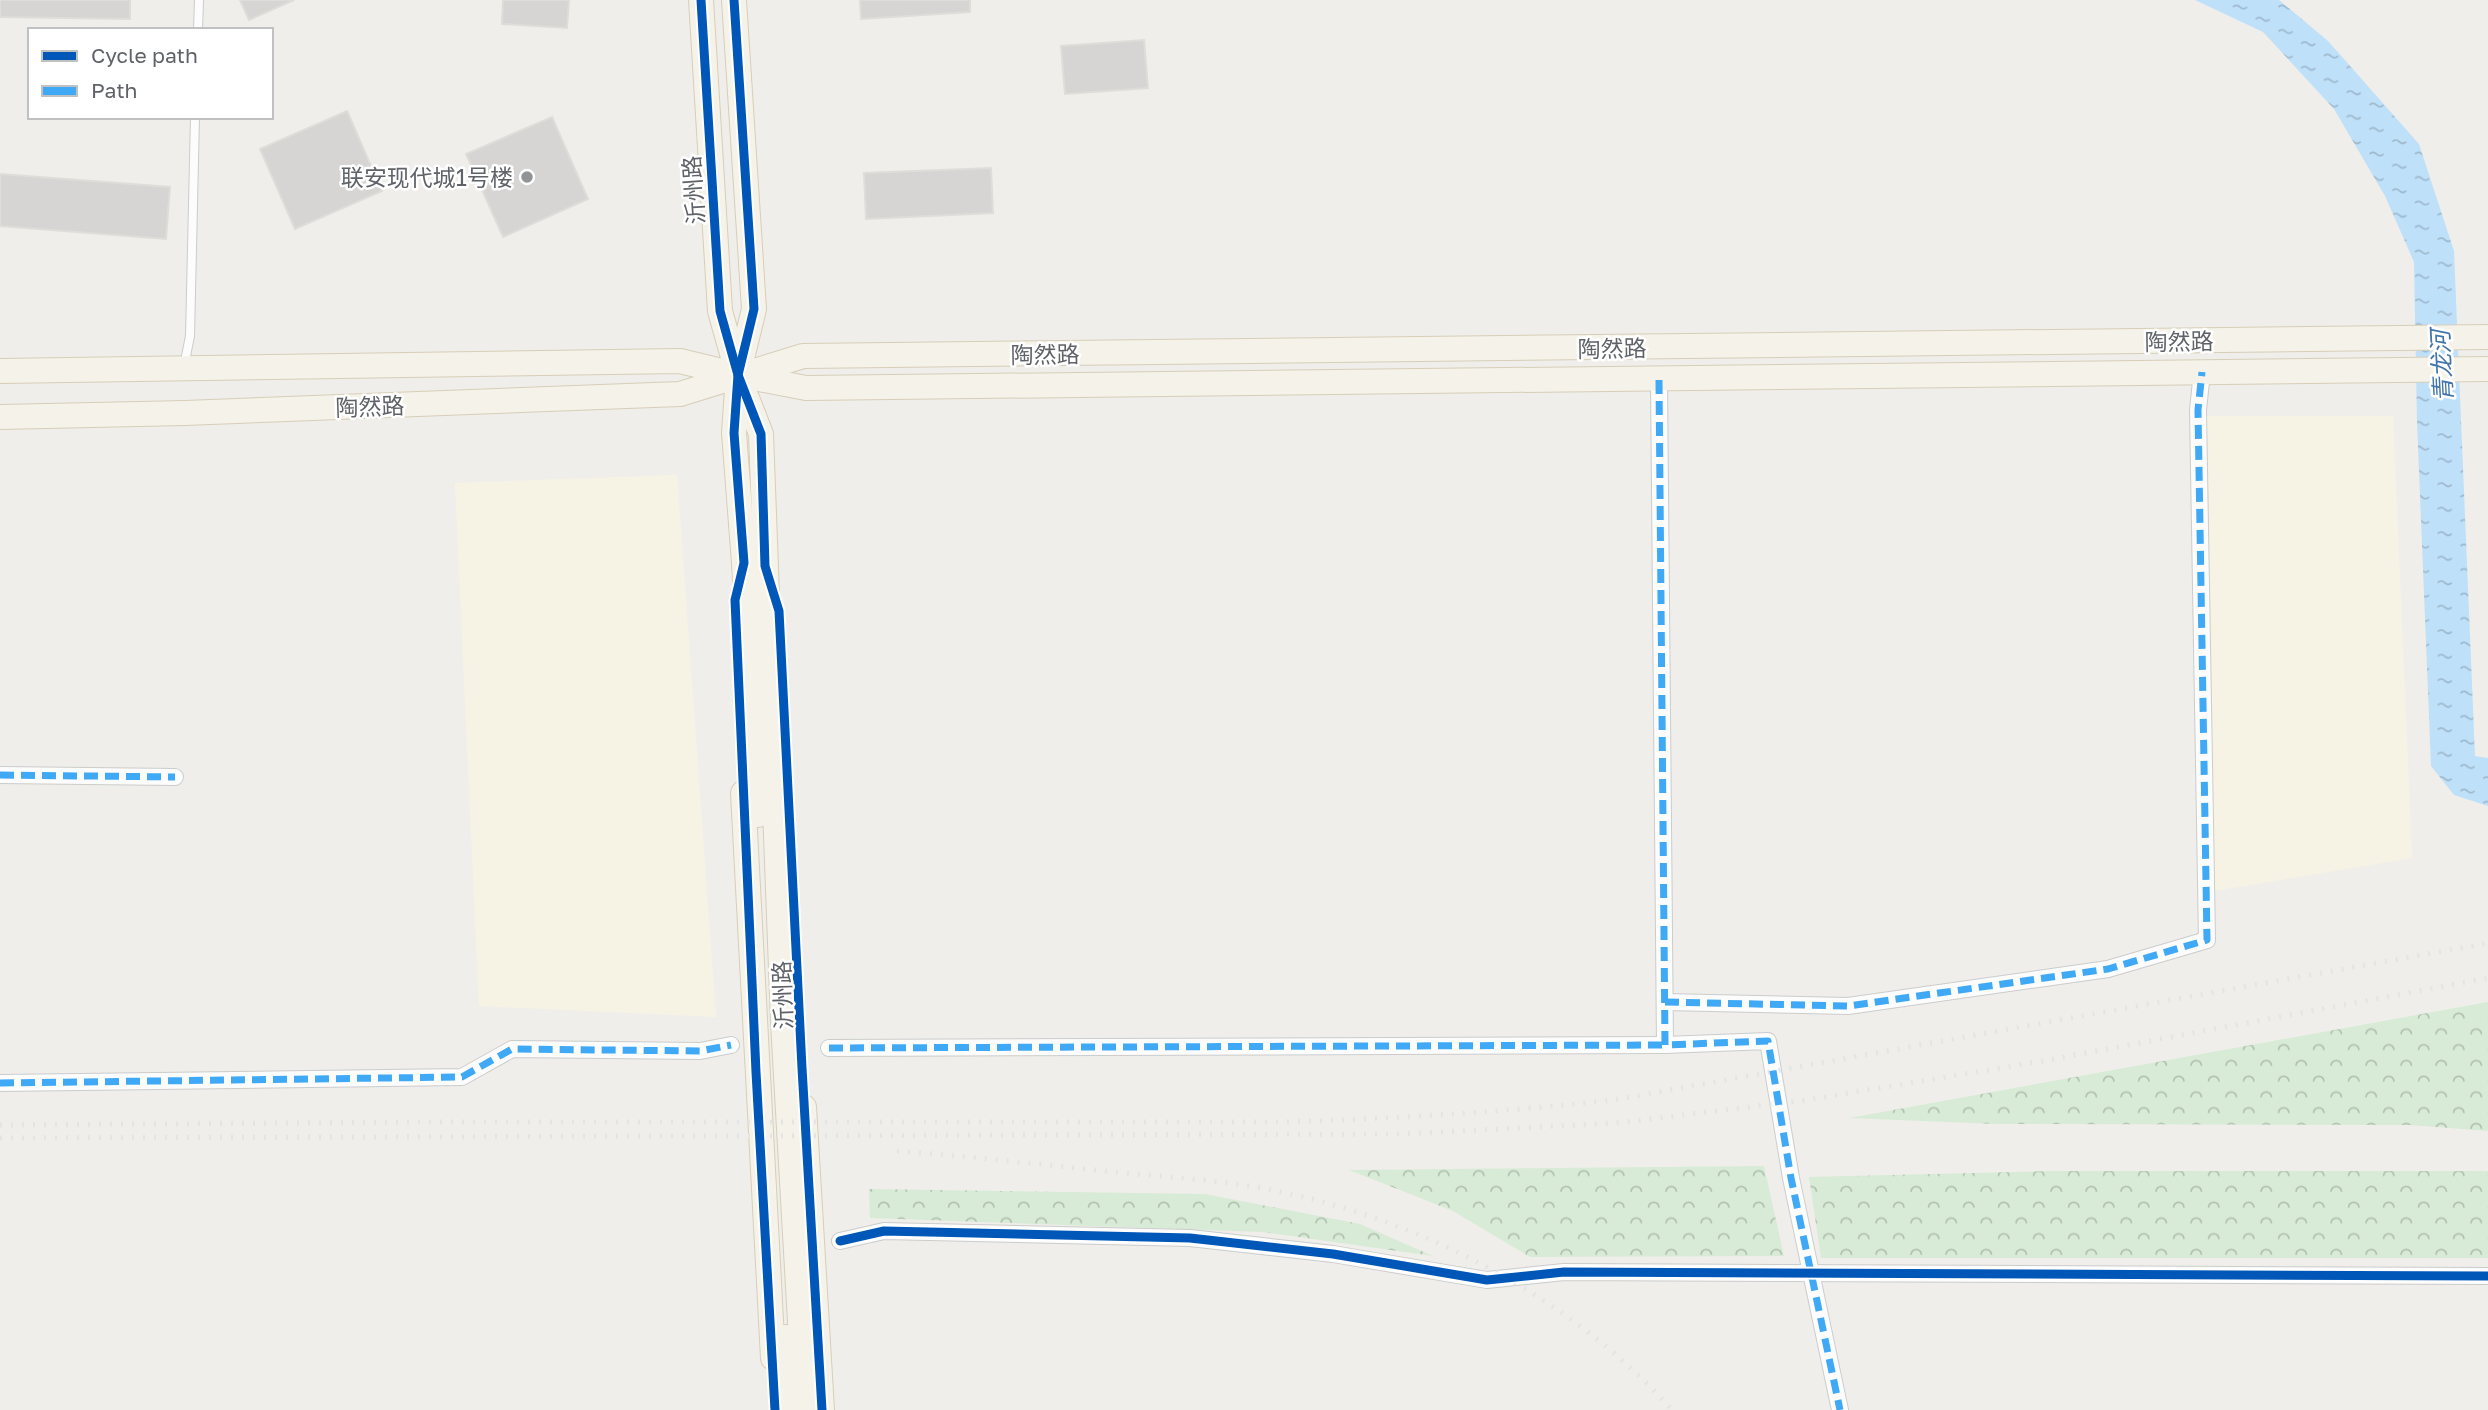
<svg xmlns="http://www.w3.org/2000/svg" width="2488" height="1410" font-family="'Golos Text','Noto Sans SC',sans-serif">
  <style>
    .commercial { fill: #f7f3e4 }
    .forest { fill: url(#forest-crowns) }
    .water { fill: url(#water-ripples) }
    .building { fill: #d6d5d3; stroke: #deddd9; stroke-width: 2 }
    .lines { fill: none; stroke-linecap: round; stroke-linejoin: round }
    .lane-casing { stroke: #cbcccc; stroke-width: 10 }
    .street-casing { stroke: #cbcccc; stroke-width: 18 }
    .primary-casing { stroke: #d7ceb8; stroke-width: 26 }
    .lane { stroke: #fdfcfc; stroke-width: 8 }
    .street { stroke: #fdfcfc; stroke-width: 16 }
    .primary { stroke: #f4f2e9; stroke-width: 24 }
    .rail { stroke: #e4e4e4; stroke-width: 5; stroke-dasharray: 2 9; stroke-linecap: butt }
    .quiet { stroke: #3fa9f5; stroke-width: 7; stroke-dasharray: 14 7; stroke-linecap: butt }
    .cycleway-casing { stroke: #fff; stroke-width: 13 }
    .cycleway { stroke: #0057b8; stroke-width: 9 }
    .poi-dot { fill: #919496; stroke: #fff; stroke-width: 2.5 }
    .labels { text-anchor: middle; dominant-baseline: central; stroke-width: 5; stroke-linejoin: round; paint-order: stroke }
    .poi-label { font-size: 23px; fill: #5f6368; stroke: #fff; text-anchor: end }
    .street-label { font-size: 23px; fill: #5f6368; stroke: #fff }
    .water-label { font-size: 24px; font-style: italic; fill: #4174aa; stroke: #fff }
  </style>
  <defs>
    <pattern id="forest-crowns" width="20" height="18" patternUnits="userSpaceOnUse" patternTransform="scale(1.75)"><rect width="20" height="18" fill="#d8ebd6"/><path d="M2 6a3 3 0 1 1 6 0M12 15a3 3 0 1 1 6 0" fill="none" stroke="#b2c2b1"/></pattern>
    <pattern id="water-ripples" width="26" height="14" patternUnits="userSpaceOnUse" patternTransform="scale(1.75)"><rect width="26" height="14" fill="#bfe0f9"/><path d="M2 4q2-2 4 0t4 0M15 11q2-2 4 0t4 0" fill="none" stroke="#9eb9cd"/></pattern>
  </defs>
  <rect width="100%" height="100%" fill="#efeeea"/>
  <g class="commercial">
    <polygon points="2206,416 2393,416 2412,858 2214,891"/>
    <polygon points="677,475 716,1017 479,1006 455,483"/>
  </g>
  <g class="forest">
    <polygon points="2488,1002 2488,1131 2410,1125 1996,1124 1849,1118"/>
    <polygon points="1764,1166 1784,1256 1530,1257 1453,1211 1349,1170"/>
    <polygon points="2050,1171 2488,1171 2488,1258 1821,1258 1809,1177"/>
    <polygon points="869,1189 1205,1194 1360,1224 1433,1256 1262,1232 870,1218"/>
  </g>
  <polygon class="water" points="2195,0 2279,0 2328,41 2419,144 2454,251 2475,756 2488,758 2488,806 2454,795 2431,766 2417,422 2414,262 2385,196 2334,109 2263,32"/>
  <g class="building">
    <polygon points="0,0 130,0 130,19 0,17"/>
    <polygon points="240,0 294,0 249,20"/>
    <polygon points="503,0 569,0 567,28 502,24"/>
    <polygon points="860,0 970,0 970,12 861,19"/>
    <polygon points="1144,40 1148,88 1065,94 1061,46"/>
    <polygon points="347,111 382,191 295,229 260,149"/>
    <polygon points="552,117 588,199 503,237 466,154"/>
    <polygon points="991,168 993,213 866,219 864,173"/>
    <polygon points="0,174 170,187 166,239 0,226"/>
  </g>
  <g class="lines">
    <defs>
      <g id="lane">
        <polyline points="198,30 199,0"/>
        <polyline points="184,366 190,336 195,117"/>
      </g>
      <g id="street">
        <polyline points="1659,380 1665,1045 1768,1041 1791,1178 1840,1410"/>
        <polyline points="0,775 175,777"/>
        <polyline points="1665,1002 1848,1006 2108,969 2207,940 2198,410 2202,372"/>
        <polyline points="829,1048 1665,1045"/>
        <polyline points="0,1083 462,1077 512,1049 700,1051 731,1045"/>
        <polyline points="840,1241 884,1231 1190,1238 1333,1254 1487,1280 1564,1272 2488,1276"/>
      </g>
      <g id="primary">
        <polyline points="701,0 720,311 738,375 761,434 783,1023 805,1410"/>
        <polyline points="734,0 754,309 738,375 734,433 744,563 758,815"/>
        <polyline points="0,371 680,361 738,375 806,388 2488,369"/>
        <polyline points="0,417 185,413 680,394 803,356 2488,337"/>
        <polyline points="743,793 773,1358"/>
        <polyline points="804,1107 822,1410"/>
        <polyline points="785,1337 787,1410"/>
      </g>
    </defs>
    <use href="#lane" class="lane-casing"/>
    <use href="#street" class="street-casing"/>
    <use href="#primary" class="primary-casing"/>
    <use href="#lane" class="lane"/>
    <use href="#street" class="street"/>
    <use href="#primary" class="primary"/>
    <g class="rail">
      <path d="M0 1125 429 1122H1279C1391 1119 1502 1112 1614 1100L2488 943"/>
      <polyline points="0,1138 1400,1134 1617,1123 1807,1100 2043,1061 2488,978"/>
      <path d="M897 1151C973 1157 1048 1165 1124 1173 1178 1178 1233 1181 1286 1193 1427 1223 1577 1302 1672 1410"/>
    </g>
    <g class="quiet">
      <polyline points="1659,380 1665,1045 1768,1041 1791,1178 1840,1410"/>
      <polyline points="0,775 175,777"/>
      <polyline points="1665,1002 1848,1006 2108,969 2207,940 2198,410 2202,372"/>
      <polyline points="829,1048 1665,1045"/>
      <polyline points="0,1083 462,1077 512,1049 700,1051 731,1045"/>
    </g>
    <defs>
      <g id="cycleway">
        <polyline points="701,0 720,311 738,375 761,434 765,566 779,611 802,1068 822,1410"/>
        <polyline points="734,0 754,309 738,375 734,433 744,563 735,600 756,1072 775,1410"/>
        <polyline points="840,1241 884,1231 1190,1238 1333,1254 1487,1280 1564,1272 2488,1276"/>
      </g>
    </defs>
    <use href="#cycleway" class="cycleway-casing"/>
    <use href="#cycleway" class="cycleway"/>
  </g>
  <circle class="poi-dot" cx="527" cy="177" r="7"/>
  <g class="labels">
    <g class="poi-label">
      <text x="513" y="177">联安现代城1号楼</text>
    </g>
    <g class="street-label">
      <text transform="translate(693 190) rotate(-94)">沂州路</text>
      <text transform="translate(2179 341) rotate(-1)">陶然路</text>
      <text transform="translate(1612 348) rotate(-1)">陶然路</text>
      <text transform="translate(1045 354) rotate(-1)">陶然路</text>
      <text transform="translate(370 406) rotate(-2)">陶然路</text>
      <text transform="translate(782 995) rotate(-92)">沂州路</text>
    </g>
    <g class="water-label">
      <text transform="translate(2441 366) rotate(-93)">青龙河</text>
    </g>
  </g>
  <rect x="28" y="28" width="245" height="91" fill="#ffffff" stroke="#bfc1c3" stroke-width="2"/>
  <rect x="42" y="51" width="35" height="10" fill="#0057b8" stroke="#bfc1c3" stroke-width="2"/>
  <text x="91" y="63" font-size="21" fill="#5f6368">Cycle path</text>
  <rect x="42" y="86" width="35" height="10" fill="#3fa9f5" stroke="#bfc1c3" stroke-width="2"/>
  <text x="91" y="98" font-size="21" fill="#5f6368">Path</text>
</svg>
